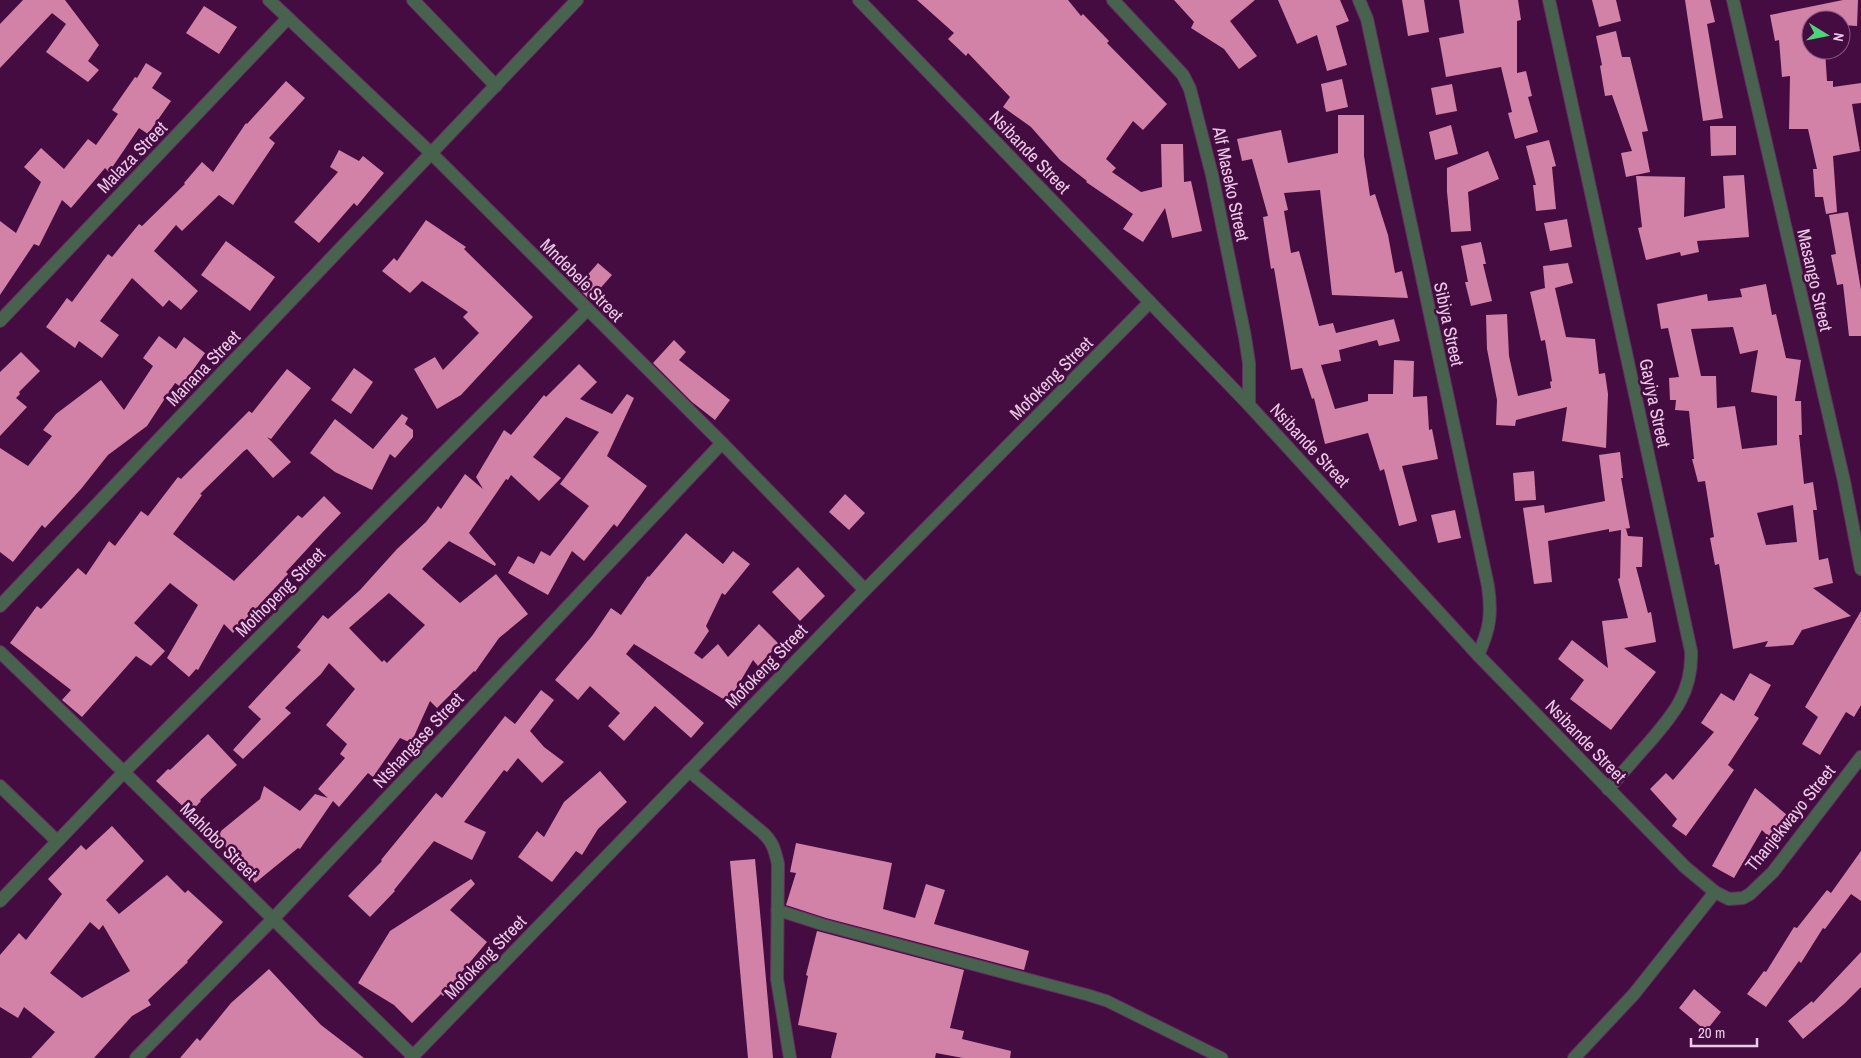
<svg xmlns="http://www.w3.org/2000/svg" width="1861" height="1058" font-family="'Archivo Narrow',sans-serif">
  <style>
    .building { fill: #d282a7; fill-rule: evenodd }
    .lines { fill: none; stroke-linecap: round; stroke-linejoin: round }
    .service-casing { stroke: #632e5f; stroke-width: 13 }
    .minor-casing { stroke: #632e5f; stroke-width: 14 }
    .service { stroke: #47634d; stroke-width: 11 }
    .minor { stroke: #47634d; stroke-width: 12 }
    .labels { text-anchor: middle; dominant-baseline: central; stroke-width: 5; stroke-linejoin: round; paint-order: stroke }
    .street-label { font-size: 18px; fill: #eccae7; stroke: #450c41 }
  </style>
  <rect width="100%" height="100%" fill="#450c41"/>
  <g class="building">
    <polygon points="23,0 65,0 99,45 88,61 99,70 88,82 46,52 66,24 52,13 0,68 0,24"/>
    <polygon points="917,0 1068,0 1081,16 1083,14 1109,41 1107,43 1167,104 1143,130 1133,121 1106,159 1116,168 1112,172 1141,192 1162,187 1161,144 1183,144 1184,182 1191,181 1202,231 1172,238 1165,208 1143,242 1123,229 1133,214 1086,182 1087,181 1060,160 1031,127 1003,107 1010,97 968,53 966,56 948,39 954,33"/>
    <polygon points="1174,0 1255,0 1230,21 1257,56 1239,69 1224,49 1191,28 1194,22"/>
    <polygon points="1278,0 1340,0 1349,21 1336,26 1347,65 1327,71 1317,35 1297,44"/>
    <polygon points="1402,0 1424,0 1429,32 1408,36"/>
    <polygon points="1459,0 1518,0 1521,20 1517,21 1517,73 1526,71 1532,96 1528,97 1538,132 1515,139 1508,113 1512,112 1501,67 1446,77 1439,38 1464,33"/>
    <polygon points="1592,0 1616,0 1621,21 1599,27"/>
    <polygon points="1685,0 1710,0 1715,22 1707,24 1723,118 1703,121"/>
    <polygon points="1843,0 1858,0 1857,26 1841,25 1841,20 1811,20 1811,50 1825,50 1827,81 1833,81 1833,87 1861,83 1861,103 1852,104 1860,151 1833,156 1837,212 1826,214 1823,197 1815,197 1813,169 1817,169 1808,129 1789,129 1790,76 1782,77 1779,40 1775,41 1770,15"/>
    <polygon points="204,6 237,27 219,54 186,33"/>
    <polygon points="1616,31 1622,57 1630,57 1648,131 1642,132 1650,172 1626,177 1621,153 1632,151 1612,95 1605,96 1600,66 1602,65 1596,36"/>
    <polygon points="146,63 162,73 152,88 171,101 148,134 139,128 109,172 105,168 71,208 62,200 39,246 34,244 0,295 0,221 16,233 41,182 24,167 41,148 64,169 88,139 96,145 118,114 112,110 135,77 137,78"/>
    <polygon points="1342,79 1348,107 1326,112 1321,84"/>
    <polygon points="286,81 305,98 269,138 275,143 233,205 219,195 182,231 176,225 154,251 198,291 181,310 169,300 163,307 132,278 100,321 119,335 102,358 79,341 75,348 46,327 67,298 72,302 108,254 112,257 139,224 142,226 185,184 184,183 202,162 213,172 246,123 247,124"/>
    <polygon points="1452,84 1457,111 1436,115 1431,88"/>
    <polygon points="1338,115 1364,115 1364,156 1370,196 1375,194 1388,235 1395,273 1402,271 1408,298 1332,295 1320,190 1284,193 1288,210 1284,211 1291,253 1299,251 1319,326 1333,323 1336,333 1394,319 1400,341 1379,346 1377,340 1339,350 1341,361 1321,365 1335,409 1368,401 1368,394 1393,394 1394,360 1414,361 1413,397 1427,396 1429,430 1432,429 1438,459 1402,466 1417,521 1399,526 1384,469 1380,471 1368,433 1325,444 1314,398 1312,399 1302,368 1291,370 1274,268 1271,269 1263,217 1268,216 1252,159 1242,161 1237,139 1281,130 1288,163 1338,153"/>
    <polygon points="1451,125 1458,154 1435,160 1429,132"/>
    <polygon points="1710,126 1736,126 1736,155 1711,156"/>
    <polygon points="1549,140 1556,166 1552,167 1556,209 1536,211 1533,185 1536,185 1526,146"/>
    <polygon points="339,150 359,161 363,156 384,173 357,206 354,203 319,243 294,222 338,172 330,167"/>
    <polygon points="1488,151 1499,179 1468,192 1471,231 1451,232 1447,192 1447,168"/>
    <polygon points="1744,175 1749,237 1697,241 1699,252 1681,256 1680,252 1646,260 1638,228 1642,227 1636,176 1685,177 1684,217 1725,208 1723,176"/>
    <polygon points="1848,212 1861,290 1861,336 1849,336 1843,284 1837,285 1831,255 1836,254 1829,215"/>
    <polygon points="1567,219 1572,247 1550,251 1544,223"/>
    <polygon points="426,220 466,247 464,249 533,317 461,395 437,409 414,369 435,357 443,370 479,333 463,317 468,312 422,281 410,293 382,271 394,258 397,261"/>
    <polygon points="226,241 275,277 250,311 201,275"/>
    <polygon points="1481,242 1486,264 1483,264 1492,301 1471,306 1465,282 1468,282 1461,246"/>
    <polygon points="598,263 612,275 590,300 577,287"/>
    <polygon points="1568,263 1573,283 1555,288 1566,337 1595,339 1599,374 1605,373 1608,394 1606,448 1562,441 1567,407 1516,420 1515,426 1496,425 1497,400 1487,349 1486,315 1507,314 1509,356 1518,396 1551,388 1550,382 1552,381 1545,340 1541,341 1530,292 1545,288 1543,266"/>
    <path d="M1766 284 1772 315 1776 314 1786 358 1801 360 1795 401H1801L1802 435H1799L1804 484 1813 482 1817 510H1813L1819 560 1828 558 1833 583 1813 588 1851 616 1802 630 1793 645 1765 647 1768 641 1733 649 1719 564 1715 565 1710 538 1714 537 1705 481 1698 482 1692 459H1694L1689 411 1675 410 1676 400H1670L1669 378 1679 377 1668 328 1661 329 1657 304 1707 294 1708 301 1742 297 1740 289ZM1733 327 1740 354 1758 350 1751 392 1777 396V445L1742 449 1735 406 1717 408 1716 376H1701L1691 329ZM1793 505 1797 542 1766 545 1757 513Z"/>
    <polygon points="159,336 176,349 184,337 205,353 181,387 175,383 147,426 108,455 81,489 45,528 42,525 13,562 0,552 0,448 28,466 52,436 43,430 56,414 101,380 124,410 153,366 143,358"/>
    <polygon points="674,340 686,352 679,360 730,400 715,420 692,402 653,363"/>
    <polygon points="21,352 40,371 19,392 20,394 16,398 27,407 0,436 0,372"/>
    <path d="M579 364 597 382 580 399 612 414 627 394 634 398 607 456 647 486 617 527 614 524 584 561 572 551 548 595 508 573 518 556 534 564 541 551 550 556 589 506 560 484 599 432 566 417 533 457 561 478 539 501 511 475 508 480 506 479 469 533 496 564 495 566 449 541 422 569 460 603 496 574 528 614 499 638 475 672 474 671 437 708 430 701 411 743 400 738 373 777 368 773 339 807 333 801 300 849 298 848 255 883 216 835 260 799 264 786 300 811 315 794 328 798 318 789 345 758 340 754 347 744 326 725 355 689 329 663 321 674 285 708 291 713 243 759 233 750 261 719 248 707 301 650 297 647 323 615 328 619 360 590 397 549 426 522 438 506 441 509 465 474 483 489 476 477 504 430 511 435 544 395 546 397ZM389 593 425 625 387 663 384 660 382 662 349 628Z"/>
    <polygon points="354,368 373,382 351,414 331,400"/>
    <polygon points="287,369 311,388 271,439 267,437 291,462 273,478 247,449 244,451 200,494 202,495 173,534 234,581 298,515 302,518 324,496 341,513 320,535 286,572 288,574 233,633 224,624 198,670 196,669 189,677 167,658 198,605 170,583 134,623 165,651 151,666 136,656 82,717 62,700 71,690 10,643 37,606 41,609 78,568 86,575 109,541 115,546 141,511 148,516 178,477 181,479 249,411 252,413"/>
    <polygon points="402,414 408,418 405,424 413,430 413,437 395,458 390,454 372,490 335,472 310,453 335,419 373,449"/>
    <polygon points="1620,452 1623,478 1621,478 1630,528 1624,529 1626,529 1628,536 1643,537 1642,567 1636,567 1648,613 1651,612 1656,642 1624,648 1656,672 1611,730 1570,699 1584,680 1558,659 1572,640 1608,668 1602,621 1628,618 1618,579 1620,578 1621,530 1609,532 1609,529 1548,541 1552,582 1534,584 1523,508 1544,505 1545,513 1605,501 1599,455"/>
    <polygon points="1534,471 1536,500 1515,501 1513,473"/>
    <polygon points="845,494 865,513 849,530 829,512"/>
    <polygon points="1455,510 1461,538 1438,543 1431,515"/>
    <polygon points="686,533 723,564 733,551 750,564 725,595 722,593 706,626 709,631 694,653 702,659 718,644 728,657 759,624 779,644 758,666 753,660 728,702 634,644 626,654 704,723 691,738 655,706 624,741 608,726 620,713 590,686 578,700 555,680 592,636 611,608 621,615 648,576 649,577"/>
    <polygon points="798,567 825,596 800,621 772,592"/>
    <polygon points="1861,611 1861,705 1854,717 1846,712 1820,755 1802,744 1818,717 1805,707"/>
    <polygon points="1750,673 1771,685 1754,715 1759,718 1728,765 1734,770 1686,836 1672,826 1677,819 1650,789 1666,773 1673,780 1714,732 1701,723 1721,693 1734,701"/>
    <polygon points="541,690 554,700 530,731 544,747 564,762 542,783 518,758 507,772 504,770 464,822 486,832 472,860 434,841 394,890 395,891 370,917 348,896 382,861 381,860 436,793 442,798 505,716 515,724"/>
    <polygon points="208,734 237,765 200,800 201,801 190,813 156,781 168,769 170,770"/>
    <polygon points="600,771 627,802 598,829 582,855 576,851 552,882 518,857 537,831 544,837 564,802"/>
    <polygon points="1755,788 1787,815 1769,837 1762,830 1734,878 1712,866"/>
    <path d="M112 826 144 861 106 900 119 914 167 875 185 893 188 890 223 922 187 961 188 962 148 1000 151 1005 132 1016 94 1058H31L55 1032 24 1007 18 1018 0 1007V955L19 933 26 940 62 894 48 879 81 845 86 850ZM90 922 99 930 103 925 130 971 82 998 50 973Z"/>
    <polygon points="796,843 892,863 883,909 915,918 926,884 945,890 934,924 1029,951 1024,970 826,918 786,905 796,873 790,872"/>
    <polygon points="1861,851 1861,901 1851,894 1825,929 1823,928 1801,963 1799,961 1766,1007 1747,994 1764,971 1766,972 1794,927 1797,928 1827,890 1831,893"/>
    <polygon points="755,859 761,923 773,1058 748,1058 730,861"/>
    <polygon points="471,879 475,884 450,910 487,942 460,974 463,977 443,996 441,994 412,1023 394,1005 358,983 390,931"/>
    <polygon points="817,931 964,970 950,1028 964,1031 962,1039 1011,1051 1010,1058 963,1058 936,1053 935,1058 831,1058 837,1033 798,1025 808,976 806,975"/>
    <polygon points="1861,952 1861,987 1844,1004 1803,1039 1788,1021 1812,1001 1813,1003"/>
    <polygon points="269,969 321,1025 364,1058 180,1058 197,1038 200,1041 231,1003"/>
    <polygon points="1694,989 1721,1012 1706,1031 1679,1008"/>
  </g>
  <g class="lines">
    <defs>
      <polyline id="service" points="777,910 824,925 1088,995 1107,1001 1222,1058"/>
      <g id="minor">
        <polyline points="269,0 432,154 722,443 865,590"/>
        <polyline points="413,0 496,86"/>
        <polyline points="859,0 1249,405 1478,655 1685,867 1715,892 1729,899 1743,898 1750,894 1773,872 1861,757"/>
        <polyline points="1113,0 1172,63 1183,75 1190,89 1212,175 1245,337 1249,363 1249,405"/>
        <path d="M1359 0 1367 19 1488 586C1492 614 1490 629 1478 655"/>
        <path d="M1549 0 1691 651C1693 693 1672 716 1646 746 1633 760 1621 775 1608 789"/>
        <polyline points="1733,0 1844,481 1861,569"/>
        <polyline points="0,321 288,18"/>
        <polyline points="0,606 577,0"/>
        <path d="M0 652C139 785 275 922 413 1056"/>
        <path d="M689 771 763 833C773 842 775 851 778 864L777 979 790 1058"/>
        <polyline points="0,786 57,841"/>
        <polyline points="0,901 125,771 587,310"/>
        <polyline points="136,1058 273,919 722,443"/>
        <polyline points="411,1058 865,590 1150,302"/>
        <polyline points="1574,1058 1634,994 1715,892"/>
      </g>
    </defs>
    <use href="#service" class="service-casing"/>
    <use href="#minor" class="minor-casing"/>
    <use href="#service" class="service"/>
    <use href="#minor" class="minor"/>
  </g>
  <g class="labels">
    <g class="street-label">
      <text transform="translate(1030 152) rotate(46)">Nsibande Street</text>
      <text transform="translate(132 157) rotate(-46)">Malaza Street</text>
      <text transform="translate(1231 184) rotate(78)">Alf Maseko Street</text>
      <text transform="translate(582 280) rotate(45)">Mndebele Street</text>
      <text transform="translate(1815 280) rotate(77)">Masango Street</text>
      <text transform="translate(1449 324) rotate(78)">Sibiya Street</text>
      <text transform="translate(203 368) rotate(-46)">Manana Street</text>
      <text transform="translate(1051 378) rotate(-45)">Mofokeng Street</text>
      <text transform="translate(1655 403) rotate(78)">Gayiya Street</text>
      <text transform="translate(1310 445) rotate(47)">Nsibande Street</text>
      <text transform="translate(280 592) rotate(-45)">Mothopeng Street</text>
      <text transform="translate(766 666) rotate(-46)">Mofokeng Street</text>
      <text transform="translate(418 740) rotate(-47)">Ntshangase Street</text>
      <text transform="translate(1586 741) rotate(46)">Nsibande Street</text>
      <text transform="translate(1790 818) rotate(-51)">Thanjekwayo Street</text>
      <text transform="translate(219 841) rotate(45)">Mahlobo Street</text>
      <text transform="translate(485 957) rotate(-46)">Mofokeng Street</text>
    </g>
  </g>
  <g transform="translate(1826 35) rotate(100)"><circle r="24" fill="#450c41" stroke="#885883"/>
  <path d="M0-4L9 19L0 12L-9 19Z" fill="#47d779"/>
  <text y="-8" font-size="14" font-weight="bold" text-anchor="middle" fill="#eccae7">N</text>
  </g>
  <path d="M1691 1038v8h66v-8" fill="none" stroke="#eccae7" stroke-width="2.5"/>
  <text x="1698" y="1038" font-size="15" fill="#eccae7" stroke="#450c41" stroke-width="4" paint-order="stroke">20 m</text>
</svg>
